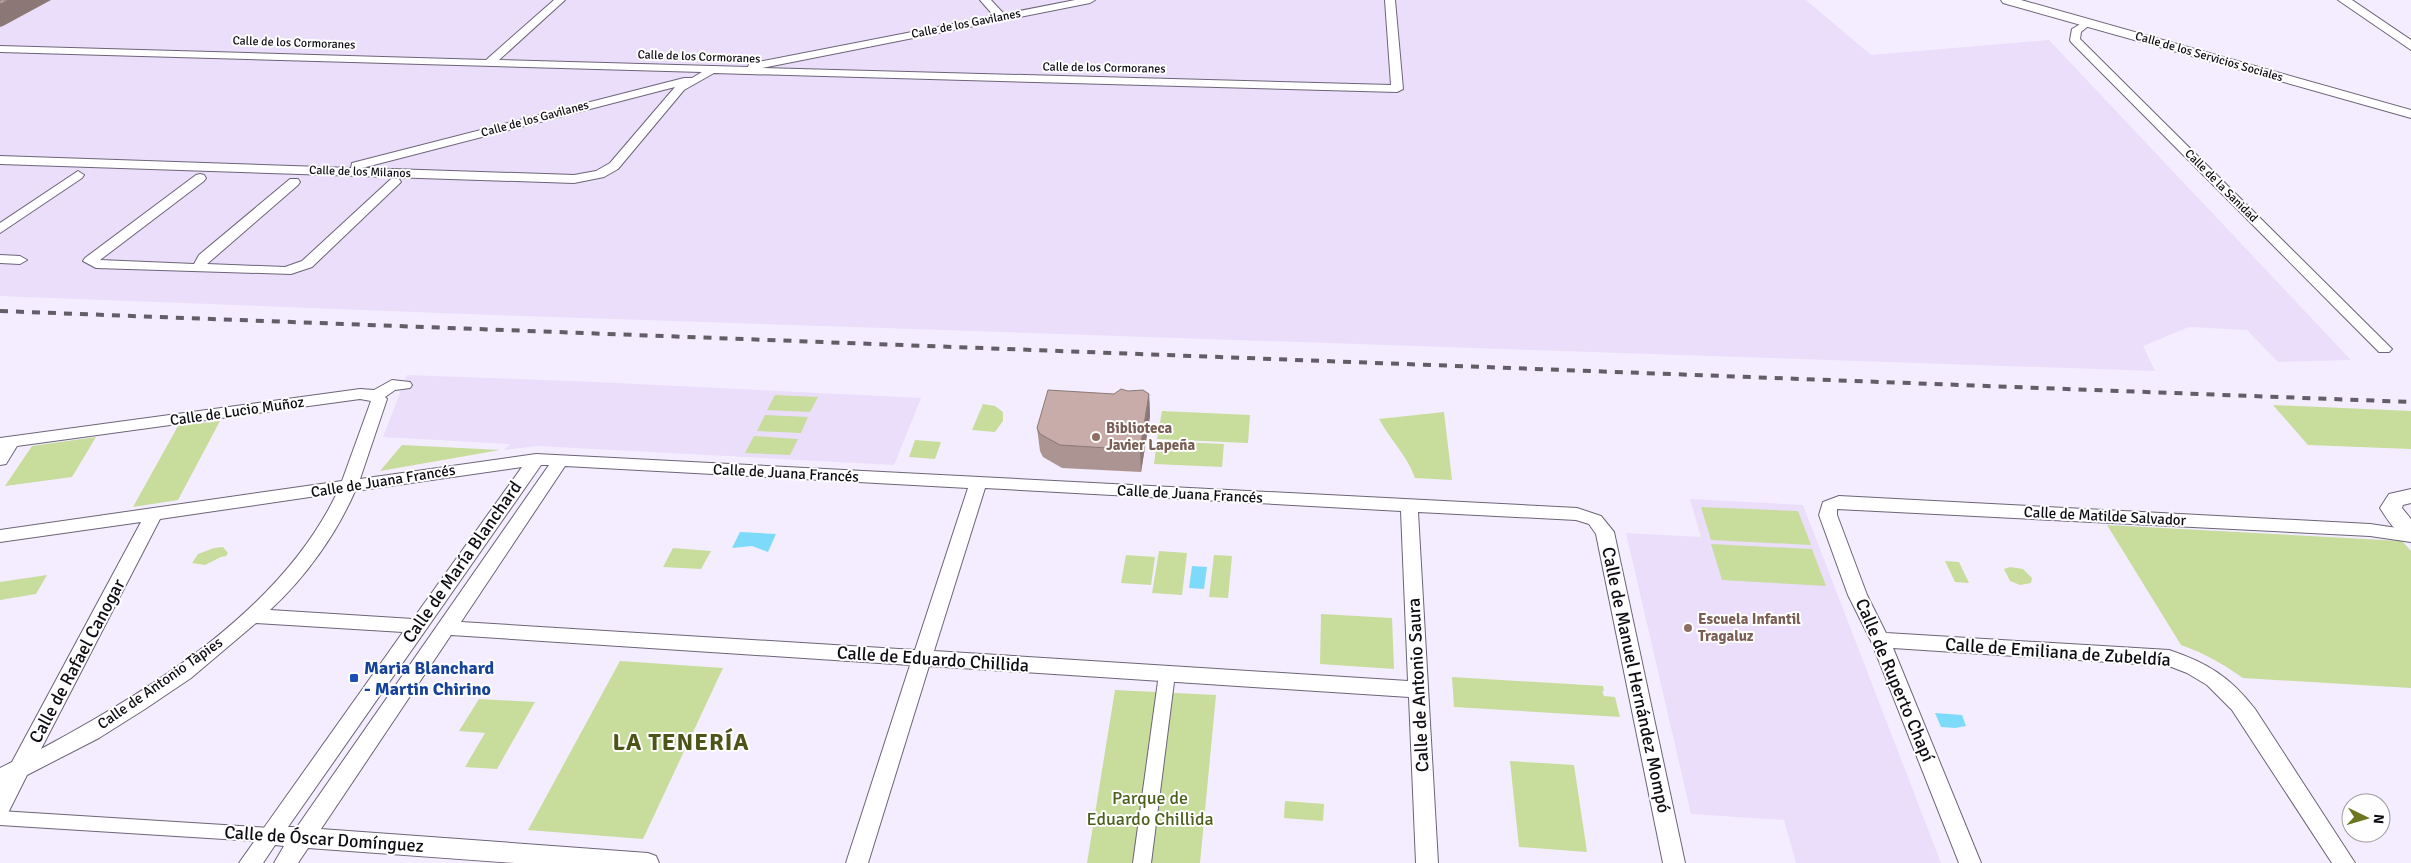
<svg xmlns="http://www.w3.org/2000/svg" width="2411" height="863" font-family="Signika,sans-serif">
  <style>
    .built { fill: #eadefb }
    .green { fill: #c8dc9c }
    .water { fill: #7ddbf9 }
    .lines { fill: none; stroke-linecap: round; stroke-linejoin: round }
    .pedestrian-casing { stroke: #6c6477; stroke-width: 2 }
    .minor-casing { stroke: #6c6477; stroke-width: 2 }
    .tertiary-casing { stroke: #6c6477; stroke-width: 2 }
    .pedestrian { fill: #fff; fill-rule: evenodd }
    .minor { fill: #fff; fill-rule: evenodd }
    .tertiary { fill: #fff; fill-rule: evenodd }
    .rail { stroke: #625d68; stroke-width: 4; stroke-dasharray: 8 8; stroke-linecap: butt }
    .wall { fill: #ab9491 }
    .shaded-wall { fill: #8b7876 }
    .building { fill: #c7aca9; stroke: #8b7876 }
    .education-dot { fill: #8d6e63; stroke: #fefefe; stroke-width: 2 }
    .transit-dot { fill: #1a4fb4; stroke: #fefefe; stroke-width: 2 }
    .labels { text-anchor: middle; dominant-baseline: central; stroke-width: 4; stroke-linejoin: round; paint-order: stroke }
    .far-street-label { font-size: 12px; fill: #0f0c13; stroke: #fefefe }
    .street-label { font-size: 15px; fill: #0f0c13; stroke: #fefefe }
    .education-label { font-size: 15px; font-weight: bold; fill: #785e54; stroke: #fefefe; text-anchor: start }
    .near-street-label { font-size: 18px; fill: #0f0c13; stroke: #fefefe }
    .near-transit-label { font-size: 18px; font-weight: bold; fill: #164399; stroke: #fefefe; text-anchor: start }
    .near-park-label { font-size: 18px; fill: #4d5e1c; stroke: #fefefe }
    .near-district-label { font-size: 24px; font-weight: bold; letter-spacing: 1px; fill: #4d5319; stroke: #fefefe }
  </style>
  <rect width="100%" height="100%" fill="#f4edff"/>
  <g class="built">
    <polygon points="3,0 1806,0 1871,55 2049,40 2351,360 2278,362 2247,330 2189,327 2143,346 2155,371 467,314 0,296 0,3"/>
    <polygon points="407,375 596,382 921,398 894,465 538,446 504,450 510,444 383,437"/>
    <polygon points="1690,499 1803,505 1941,863 1796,863 1784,820 1691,814 1626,533 1701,537"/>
  </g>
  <g class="green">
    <polygon points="775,395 818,397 810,412 767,410"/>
    <polygon points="983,404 995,406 1003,412 1003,421 995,432 972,430"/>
    <polygon points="2273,405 2411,411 2411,449 2308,445"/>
    <polygon points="1162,411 1250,415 1248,443 1157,439"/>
    <path d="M1444 412 1452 480 1415 478C1407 455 1390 440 1379 419Z"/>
    <polygon points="765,415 808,417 801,433 757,431"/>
    <polygon points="220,421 178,500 133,507 178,426"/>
    <polygon points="754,436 798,439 790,455 745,453"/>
    <polygon points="96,437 72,477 5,486 32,446"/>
    <polygon points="915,440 941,442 935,459 909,457"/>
    <polygon points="1157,441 1224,444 1222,467 1154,464"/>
    <polygon points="402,445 500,450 380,471"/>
    <polygon points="1701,507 1798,511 1811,545 1711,540"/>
    <path d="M2107 525 2402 541 2411 551V688L2243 678C2223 664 2204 653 2181 645Z"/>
    <polygon points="1711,544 1812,549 1826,586 1722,580"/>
    <polygon points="223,547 228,553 226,556 221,557 205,565 192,563 198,554 214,548"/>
    <polygon points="673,548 711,551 701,569 663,567"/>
    <polygon points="1159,551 1187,553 1182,595 1152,593"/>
    <polygon points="1126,555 1155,557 1151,585 1121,583"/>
    <polygon points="1214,555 1232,556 1228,598 1209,597"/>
    <polygon points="1945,561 1959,562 1969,583 1955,582"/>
    <polygon points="2010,567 2023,569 2032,578 2031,583 2020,585 2010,581 2004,569"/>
    <polygon points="47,575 36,594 0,600 0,582"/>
    <polygon points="1321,614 1392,618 1394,669 1320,664"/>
    <polygon points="620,661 723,668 643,839 528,830"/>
    <polygon points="1452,677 1603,686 1604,691 1602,691 1604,696 1615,697 1620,717 1454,707"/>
    <polygon points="1115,690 1216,695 1200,863 1087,863"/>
    <polygon points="479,699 535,702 497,769 465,767 485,733 459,731"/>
    <polygon points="1510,761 1574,765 1587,852 1519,847"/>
    <polygon points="1285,801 1324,804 1323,821 1284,818"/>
  </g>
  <g class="water">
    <polygon points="740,532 776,534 768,552 752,546 732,548"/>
    <polygon points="1192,566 1207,567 1204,589 1189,588"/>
    <polygon points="1935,713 1962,715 1966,726 1955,728 1941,727"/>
  </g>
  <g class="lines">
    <defs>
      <g id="pedestrian">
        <polygon points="1167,668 1172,670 1175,674 1151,863 1133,863 1159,674 1162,670"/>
        <polygon points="0,811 270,828 276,830 278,835 276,840 270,842 0,825"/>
      </g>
      <g id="minor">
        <path d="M554 0H565L499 60 748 67 749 64 753 63 994 16 980 0H991L1004 14 1075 0H1095L1090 3 762 68 1391 85 1385 0H1395L1403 89 1397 92 714 73 684 90 618 169 604 177 574 183 0 164V156L351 168 352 163 684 78H692L702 72 0 52V46L486 60ZM675 87 610 163 596 171 574 175 362 168Z"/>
        <polygon points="2087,20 2092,23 2081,32 2080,39 2389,346 2392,349 2389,352 2379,352 2071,42 2070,40 2072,29"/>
        <polygon points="78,171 84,175 82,178 0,233 0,223"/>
        <polygon points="200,174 204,175 206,178 204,181 100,260 194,264 199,255 290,179 298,179 300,182 298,185 207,264 285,267 302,261 391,179 399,179 401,182 312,267 291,274 96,268 83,261 85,258 196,175"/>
        <polygon points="0,255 20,256 27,260 20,264 0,263"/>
        <path d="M392 380 410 382 412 385 410 388 395 390 385 397 387 399 360 479 536 454 1577 508 1601 516 1614 532 1685 863H1663L1596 534 1589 524 1576 520 1418 512 1438 863H1416L1409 697 929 666 868 863H846L910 665 451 635 321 829 648 853 656 856 659 863H515L308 848 298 863H274L284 846 275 845 263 863H239L403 632 256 623 191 678 145 709 99 738 27 775 8 813 0 815V768L12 762 141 522 0 542V530L342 481 371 401 360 399 17 446 6 464 0 465V438L360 389 374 390ZM541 465H549L297 827H288ZM565 466 968 488 915 650 461 622ZM522 467 413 619 270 610C305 578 336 535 355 491ZM985 488 1401 511 1408 681 934 651ZM337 493C281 610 151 690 41 749L160 519Z"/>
        <path d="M1839 496 2370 524 2411 530V542L2370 536 1837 509V515L1867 595 1886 633 2169 650C2208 663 2230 677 2255 709L2355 863H2332L2232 710 2207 685 2187 673 2169 666 1893 648 1981 863H1959L1871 641 1848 595 1819 515 1823 502Z"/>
      </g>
      <g id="tertiary">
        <polygon points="2001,0 2021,0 2411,110 2411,118 2003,3"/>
        <polygon points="2338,0 2352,0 2411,40 2411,50"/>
        <path d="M2411 489V503L2403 505 2402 508 2411 519V538C2395 533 2389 522 2380 508L2389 494Z"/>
      </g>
    </defs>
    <use href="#pedestrian" class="pedestrian-casing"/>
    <use href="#minor" class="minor-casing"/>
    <use href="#tertiary" class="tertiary-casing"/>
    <use href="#pedestrian" class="pedestrian"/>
    <use href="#minor" class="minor"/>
    <use href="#tertiary" class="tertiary"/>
    <polyline class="rail" points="0,311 2411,402"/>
  </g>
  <polygon class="wall" points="1128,391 1149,394 1150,416 1141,472 1062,468 1043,457 1040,451 1037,428 1114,394"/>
  <g class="shaded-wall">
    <polygon points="8,0 51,0 3,26 0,27 0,4"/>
    <polygon points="1149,394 1150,416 1141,472 1140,450"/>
  </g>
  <g class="building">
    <polygon points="0,0 8,0 0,4"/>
    <polygon points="1121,389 1128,391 1143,390 1149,394 1140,450 1060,445 1040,434 1037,428 1048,390 1114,394"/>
  </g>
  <g class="education-dot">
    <circle cx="1096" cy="437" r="5"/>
    <circle cx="1688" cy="628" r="5"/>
  </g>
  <rect class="transit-dot" x="349" y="673" width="10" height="10" rx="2.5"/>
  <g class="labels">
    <g class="far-street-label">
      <text transform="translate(966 24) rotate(-11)">Calle de los Gavilanes</text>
      <text transform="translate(294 43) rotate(2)">Calle de los Cormoranes</text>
      <text transform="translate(699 57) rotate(2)">Calle de los Cormoranes</text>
      <text transform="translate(2209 57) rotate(16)">Calle de los Servicios Sociales</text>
      <text transform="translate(1104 68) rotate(1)">Calle de los Cormoranes</text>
      <text transform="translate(535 119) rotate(-15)">Calle de los Gavilanes</text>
      <text transform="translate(360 172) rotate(2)">Calle de los Milanos</text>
      <text transform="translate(2221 186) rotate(45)">Calle de la Sanidad</text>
    </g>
    <g class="street-label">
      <text transform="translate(237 411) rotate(-8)">Calle de Lucio Muñoz</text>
      <text transform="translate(786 473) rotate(3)">Calle de Juana Francés</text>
      <text transform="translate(383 481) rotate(-9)">Calle de Juana Francés</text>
      <text transform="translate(1190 494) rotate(3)">Calle de Juana Francés</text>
      <text transform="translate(2105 516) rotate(3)">Calle de Matilde Salvador</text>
      <text transform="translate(160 683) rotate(-35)">Calle de Antonio Tàpies</text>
    </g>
    <g class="education-label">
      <text x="1106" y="428">Biblioteca<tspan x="1106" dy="17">Javier Lapeña</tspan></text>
      <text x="1698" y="619">Escuela Infantil<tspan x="1698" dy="17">Tragaluz</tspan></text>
    </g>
    <g class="near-street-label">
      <text transform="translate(462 562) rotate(-55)">Calle de María Blanchard</text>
      <text transform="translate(2058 652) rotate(4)">Calle de Emiliana de Zubeldía</text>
      <text transform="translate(933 659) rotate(4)">Calle de Eduardo Chillida</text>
      <text transform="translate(77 661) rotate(-62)">Calle de Rafael Canogar</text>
      <text transform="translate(1636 680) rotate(78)">Calle de Manuel Hernández Mompó</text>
      <text transform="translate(1895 680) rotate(67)">Calle de Ruperto Chapí</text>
      <text transform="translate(1418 685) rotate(-93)">Calle de Antonio Saura</text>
      <text transform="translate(324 839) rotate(4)">Calle de Óscar Domínguez</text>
    </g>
    <g class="near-transit-label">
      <text x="364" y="668">Maria Blanchard<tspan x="364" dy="21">- Martin Chirino</tspan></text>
    </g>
    <g class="near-park-label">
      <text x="1150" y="798">Parque de<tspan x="1150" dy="21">Eduardo Chillida</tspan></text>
    </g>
    <g class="near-district-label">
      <text x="681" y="742">LA TENERÍA</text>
    </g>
  </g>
  <g transform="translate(2366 818) rotate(95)"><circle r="24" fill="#fefefe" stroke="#9e9da0"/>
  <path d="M0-4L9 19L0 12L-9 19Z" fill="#6c751f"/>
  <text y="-8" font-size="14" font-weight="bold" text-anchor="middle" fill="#0f0c13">N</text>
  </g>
</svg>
